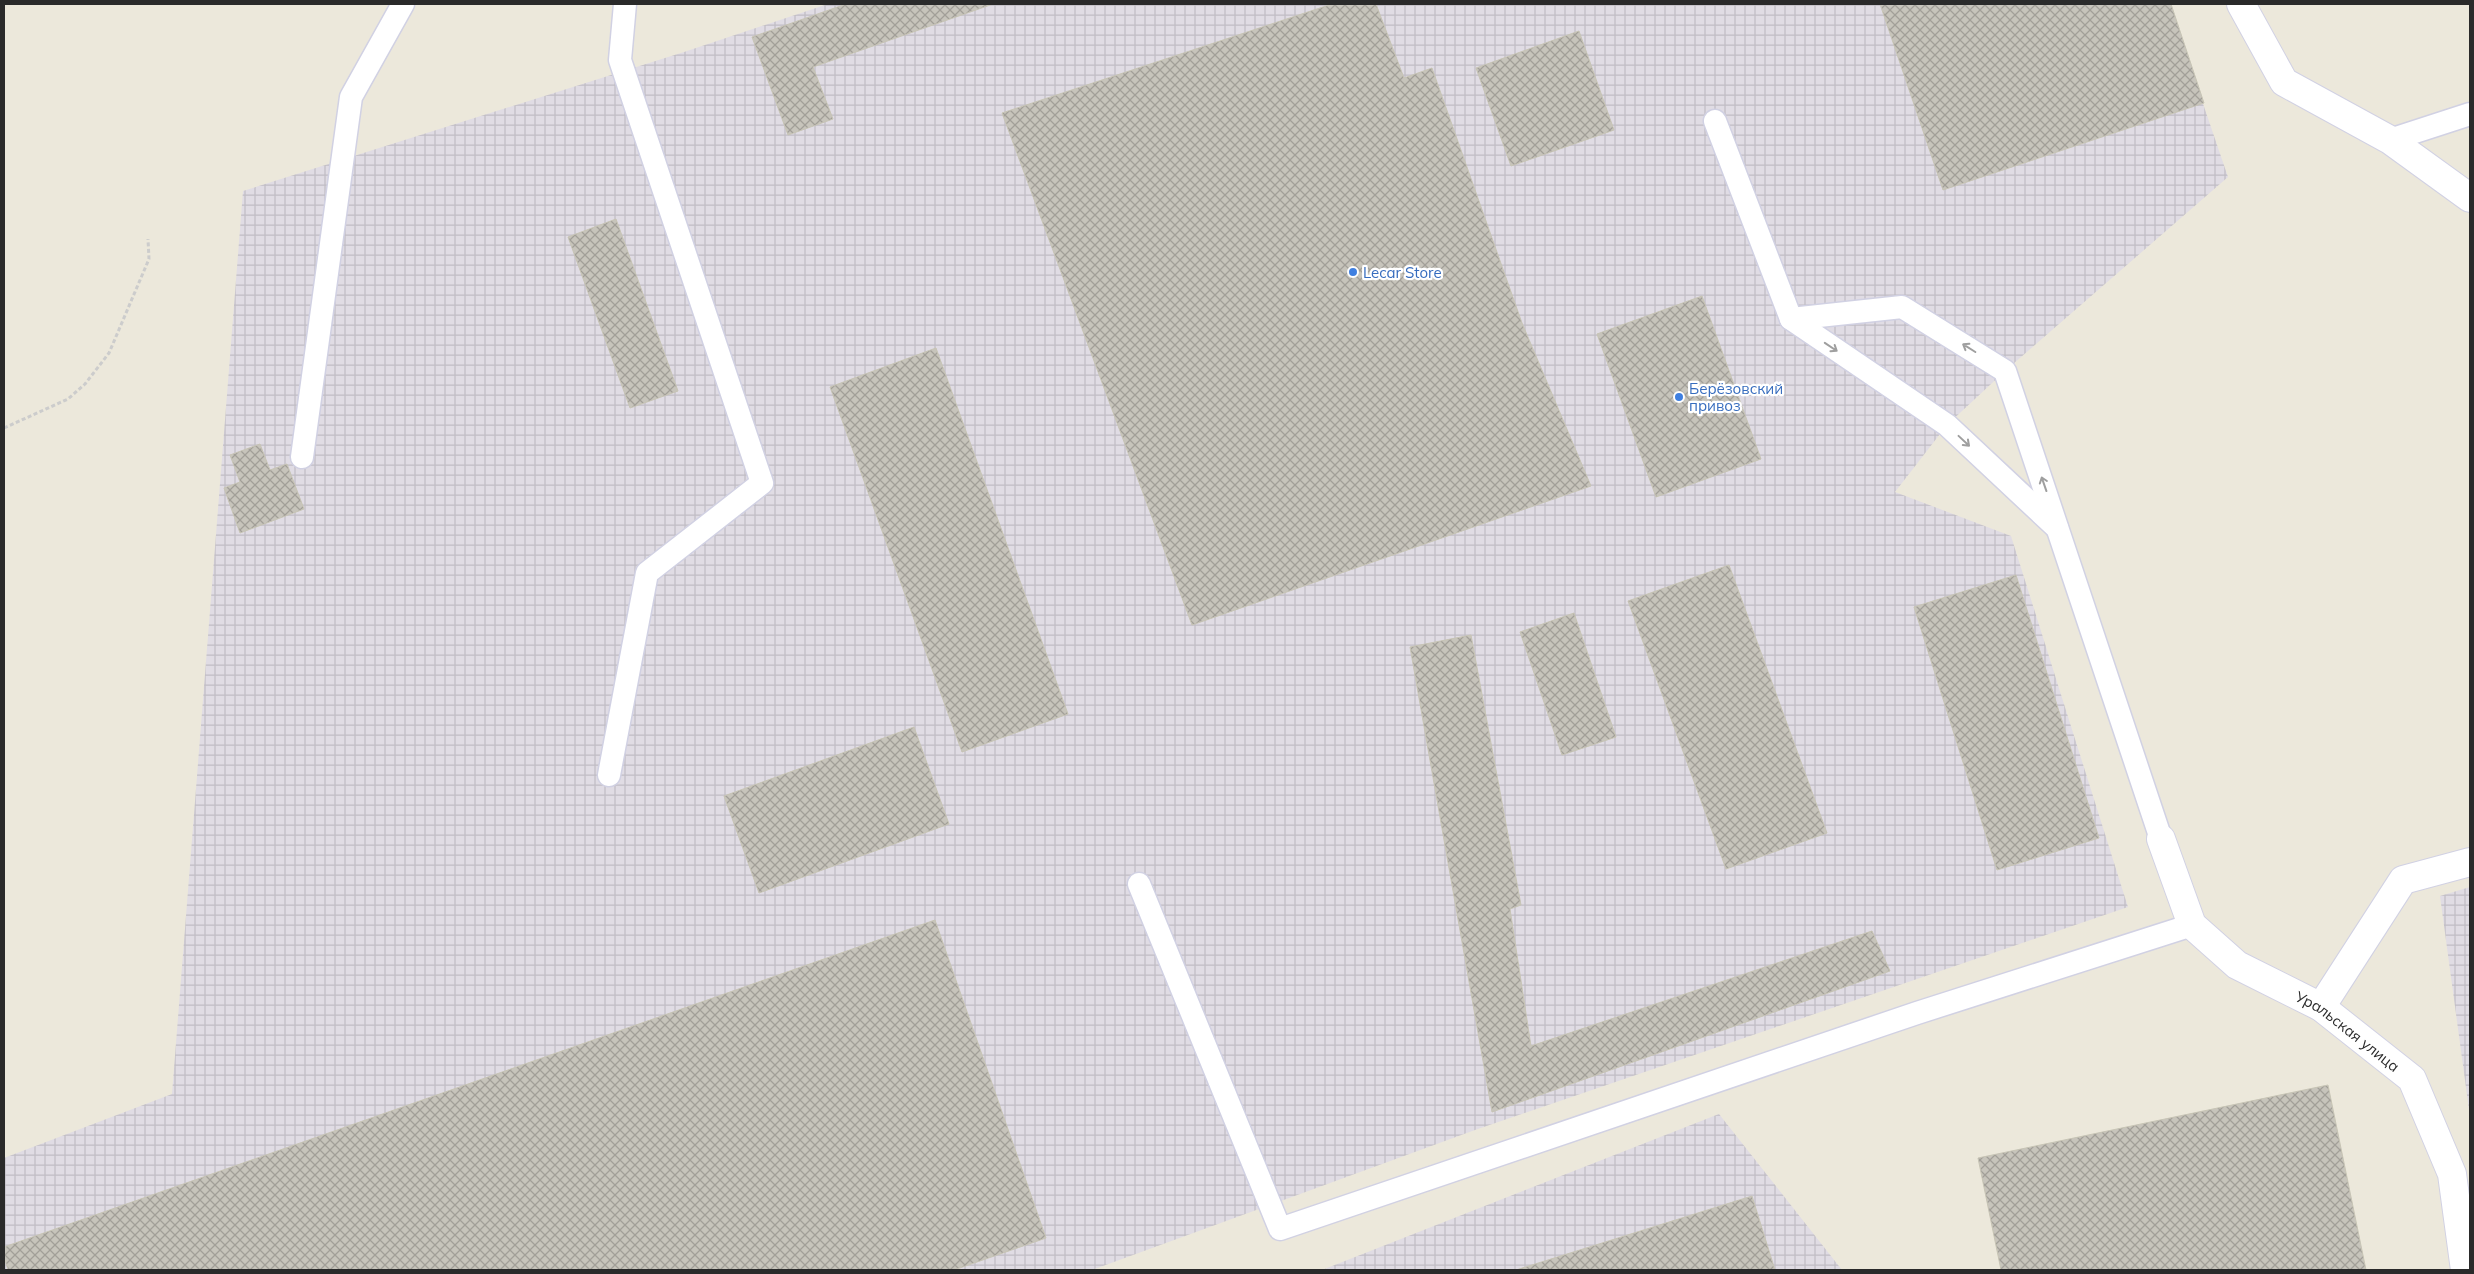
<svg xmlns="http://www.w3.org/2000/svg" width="2474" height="1274" font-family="Mulish,sans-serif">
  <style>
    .industrial { fill: url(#industrial-grid) }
    .building { fill: url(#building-cross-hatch); stroke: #c7c4b5 }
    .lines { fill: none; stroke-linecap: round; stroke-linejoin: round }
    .lane-casing { stroke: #d1d1e3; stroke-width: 25 }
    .street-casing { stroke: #d1d1e3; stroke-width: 30 }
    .path { stroke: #ccc; stroke-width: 3; stroke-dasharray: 4 2.5; stroke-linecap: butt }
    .lane { stroke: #fff; stroke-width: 22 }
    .street { stroke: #fff; stroke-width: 28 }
    .oneway { stroke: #9f9f9f }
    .shop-dot { fill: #3f7fe0; stroke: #fff; stroke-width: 2 }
    .labels { text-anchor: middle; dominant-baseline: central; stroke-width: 4.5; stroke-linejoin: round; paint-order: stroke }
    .shop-label { font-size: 15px; fill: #366cbe; stroke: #fff; text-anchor: start }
    .street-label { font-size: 15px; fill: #2a2a2a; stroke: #fff }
  </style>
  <defs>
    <pattern id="industrial-grid" width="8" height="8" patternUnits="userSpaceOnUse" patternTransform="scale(1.25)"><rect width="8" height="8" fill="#e0dce4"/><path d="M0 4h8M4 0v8" fill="none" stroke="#c0bdc4"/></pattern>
    <pattern id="building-cross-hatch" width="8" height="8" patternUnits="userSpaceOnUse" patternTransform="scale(1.25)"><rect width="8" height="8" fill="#c7c4bb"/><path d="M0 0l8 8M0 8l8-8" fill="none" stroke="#a29f98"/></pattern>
  </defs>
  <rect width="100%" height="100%" fill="#ece8db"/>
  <g class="industrial">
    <polygon points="828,4 2169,4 2228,177 2005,371 1947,425 1895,492 2011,536 2128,907 1475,1130 1092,1270 4,1270 4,1158 172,1094 243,191 684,52"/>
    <polygon points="2470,887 2470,1117 2440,896"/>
    <polygon points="1719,1114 1842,1270 1322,1270"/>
  </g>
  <g class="building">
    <polygon points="846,4 993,4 813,67 833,119 788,135 752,37"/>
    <polygon points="1332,4 1376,4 1404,78 1432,68 1522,323 1591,486 1192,625 1002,113"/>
    <polygon points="1880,4 2171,4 2204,103 1943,190"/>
    <polygon points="1579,31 1614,130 1511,166 1476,68"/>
    <polygon points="616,219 678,391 630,408 568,237"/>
    <polygon points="1702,296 1761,459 1656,497 1597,334"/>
    <polygon points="936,348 1068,714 962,752 830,387"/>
    <polygon points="260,444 270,470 287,464 304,509 240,533 224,488 240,482 230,455"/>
    <polygon points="1729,565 1827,833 1726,869 1628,601"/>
    <polygon points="2016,575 2099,838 1997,870 1914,607"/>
    <polygon points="1574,613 1616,737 1562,755 1520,632"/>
    <polygon points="1471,635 1521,905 1510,909 1531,1046 1872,931 1890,971 1492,1112 1410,647"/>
    <polygon points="914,727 949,824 759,893 724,796"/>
    <polygon points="935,920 1046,1238 954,1270 8,1270 4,1257 4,1247"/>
    <polygon points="2328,1085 2366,1270 2001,1270 1978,1158"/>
    <polygon points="1752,1196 1775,1270 1516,1270"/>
  </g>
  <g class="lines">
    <defs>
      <g id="lane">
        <polyline points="1715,121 1791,319 1947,425 2057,528"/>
        <polyline points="2390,140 2470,114"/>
        <polyline points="1791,319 1902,307 2005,371 2161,839"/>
        <polyline points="302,457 351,97 403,4"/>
        <polyline points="609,775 647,573 762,483 620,60 625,4"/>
        <polyline points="1139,884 1280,1229 1917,1013 2192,925"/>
      </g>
      <g id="street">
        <polyline points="2241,4 2284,82 2390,140 2470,198"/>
        <path id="s1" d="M2161 839 2192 925 2237 965 2321 1007 2412 1079 2452 1174 2465 1270"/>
        <polyline points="2321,1007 2403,880 2470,862"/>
      </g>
    </defs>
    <use href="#lane" class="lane-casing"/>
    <use href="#street" class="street-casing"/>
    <polyline class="path" points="4,428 68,399 85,384 109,353 149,259 148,239"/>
    <use href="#lane" class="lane"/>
    <use href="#street" class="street"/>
  </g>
  <defs><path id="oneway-shaft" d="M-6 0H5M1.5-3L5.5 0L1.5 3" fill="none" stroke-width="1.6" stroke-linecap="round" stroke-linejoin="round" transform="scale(1.25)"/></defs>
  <g class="oneway">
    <use href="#oneway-shaft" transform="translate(1831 347) rotate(34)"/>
    <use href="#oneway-shaft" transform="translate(1969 348) rotate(-148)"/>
    <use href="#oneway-shaft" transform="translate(1964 441) rotate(43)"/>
    <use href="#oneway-shaft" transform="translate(2044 484) rotate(-109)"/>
  </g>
  <g class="shop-dot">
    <circle cx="1353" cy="272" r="5"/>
    <circle cx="1679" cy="397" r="5"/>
  </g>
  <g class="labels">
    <g class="shop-label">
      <text x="1363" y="272">Lecar Store</text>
      <text x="1689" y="388">Берёзовский<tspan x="1689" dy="17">привоз</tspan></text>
    </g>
    <g class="street-label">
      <text stroke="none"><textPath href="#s1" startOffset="281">Уральская улица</textPath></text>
    </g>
  </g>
  <rect width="2474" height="1274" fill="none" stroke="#2a2a2a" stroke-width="10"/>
</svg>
